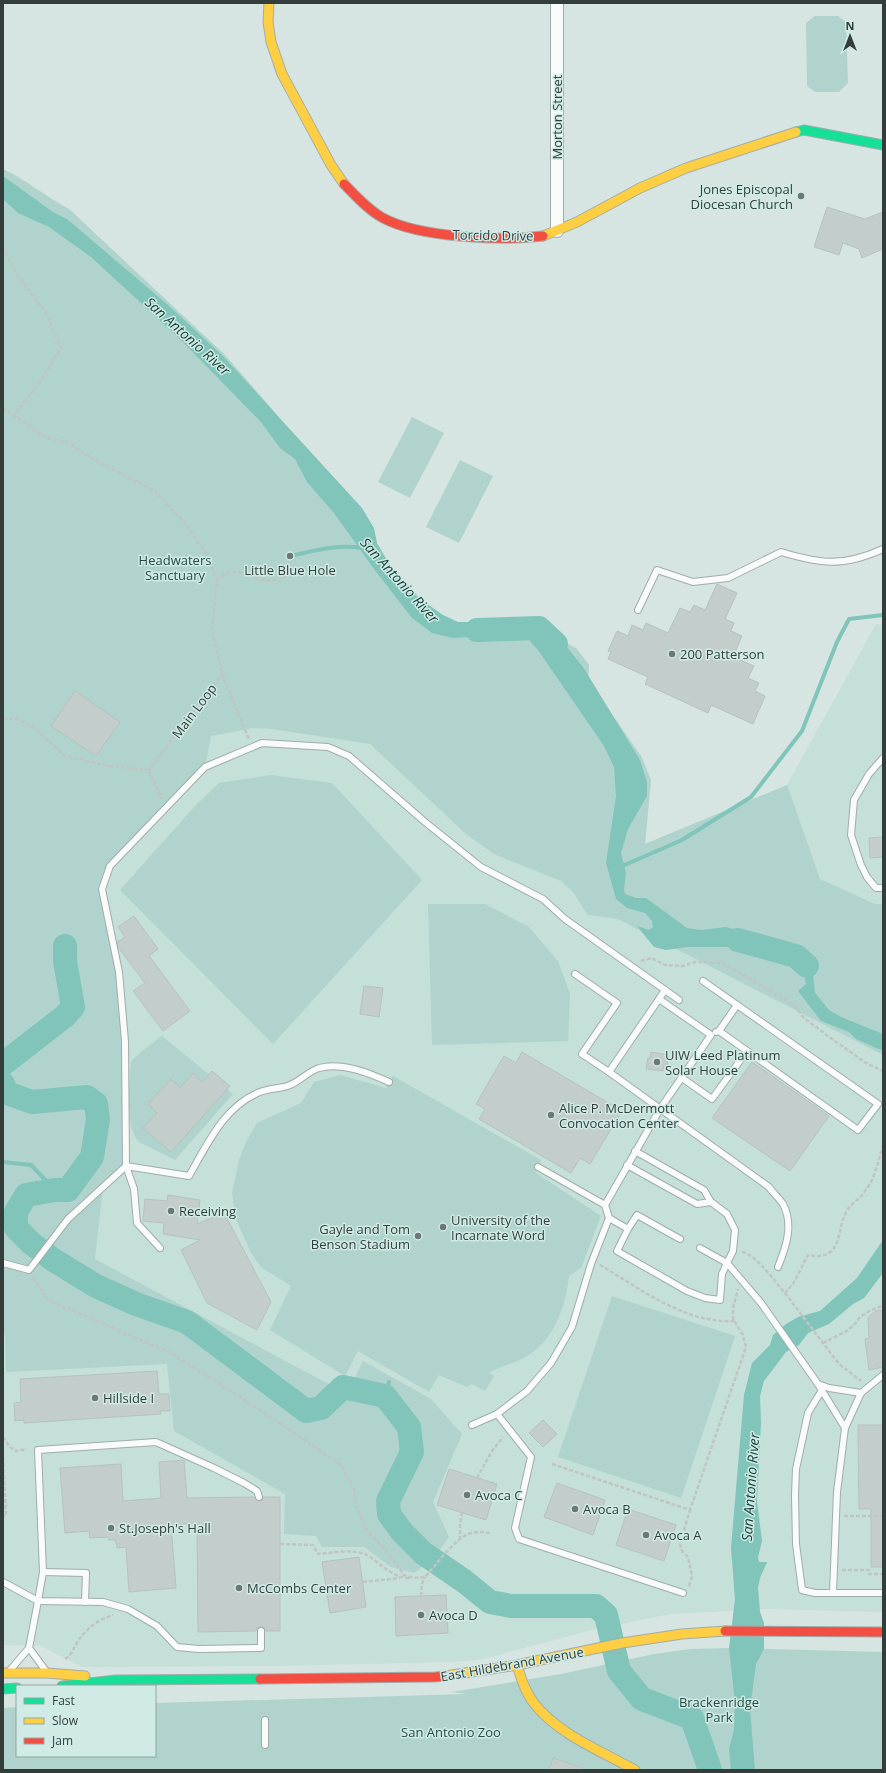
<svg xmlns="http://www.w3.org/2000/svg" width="886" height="1773" font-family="'Open Sans',sans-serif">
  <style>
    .built { fill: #c5dfd9 }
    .green { fill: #b1d3cd }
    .water { fill: #81c4b9 }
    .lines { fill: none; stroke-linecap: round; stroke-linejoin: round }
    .stream { stroke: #81c4b9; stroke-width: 4 }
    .river { stroke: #81c4b9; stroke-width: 24 }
    .building { fill: #c3cecc; stroke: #b6c2c0 }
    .lane-casing { stroke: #a1acaa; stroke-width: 8 }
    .street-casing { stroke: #a1acaa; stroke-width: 14 }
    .fast-casing { stroke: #a1acaa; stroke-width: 11 }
    .slow-casing { stroke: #a1acaa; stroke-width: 11 }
    .jam-casing { stroke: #a1acaa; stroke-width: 11 }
    .path { stroke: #c0c5c4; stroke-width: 2.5; stroke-dasharray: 4 2; stroke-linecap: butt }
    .lane { stroke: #f9fbfb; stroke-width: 6 }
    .street { stroke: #f9fbfb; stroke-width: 12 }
    .fast { stroke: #16e098; stroke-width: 9 }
    .slow { stroke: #ffcf43; stroke-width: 9 }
    .jam { stroke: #f24e42; stroke-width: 9 }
    .poi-dot { fill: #6c7876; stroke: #d0ebe6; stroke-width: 1.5 }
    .labels { text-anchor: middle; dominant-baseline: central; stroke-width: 3; stroke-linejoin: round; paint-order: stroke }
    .street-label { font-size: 13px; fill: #333e3c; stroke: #d0ebe6 }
    .poi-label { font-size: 13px; fill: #333e3c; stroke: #d0ebe6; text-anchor: start }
    .park-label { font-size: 13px; fill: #244d46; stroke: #d0ebe6 }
    .water-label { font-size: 14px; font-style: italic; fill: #123d36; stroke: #d0ebe6 }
  </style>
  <rect width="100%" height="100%" fill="#d6e5e2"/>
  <polygon class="built" points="3,169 16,175 49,198 69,209 225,355 272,409 373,544 432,612 461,635 484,641 536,635 576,648 589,665 588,680 641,756 651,780 645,844 787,785 876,624 883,625 883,1612 768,1609 671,1614 596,1629 479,1660 450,1662 275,1666 82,1667 41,1646 3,1645"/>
  <g class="green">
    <polygon points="815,16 838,16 846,22 848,83 839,92 815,92 807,86 806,23"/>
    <path d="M3 169C26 180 47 197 69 209L225 355 272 409 373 544 432 612 461 635 484 641 536 635 555 637 576 648 589 665 588 680 641 756 651 780 645 844 787 785 820 879 875 904H883V1055L618 919 588 915 573 892 561 881 494 854 466 834 370 744 272 729 253 728 211 736 205 767 110 866 102 889 119 972 125 1041 126 1166 103 1187 95 1259 347 1394 363 1361 431 1399 462 1434 433 1502 449 1537 433 1559 414 1573 391 1567 364 1547H322L316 1536 284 1534 285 1494 174 1431 167 1364 6 1372 5 1335H3Z"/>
    <polygon points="412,417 444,433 410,498 378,482"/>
    <polygon points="460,460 493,476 459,543 426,527"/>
    <polygon points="270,775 332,783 422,880 273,1044 120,890 196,805 219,783"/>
    <polygon points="428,904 485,904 529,927 558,961 570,994 568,1041 432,1045"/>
    <path d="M162 1036 233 1094 175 1160 139 1142C124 1125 130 1084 131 1061L147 1047Z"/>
    <path d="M340 1075 386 1088 393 1076 541 1160 536 1173 601 1216 581 1268 569 1276C565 1310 553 1344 520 1360 510 1365 498 1367 489 1373L494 1376 485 1391 472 1384 467 1387 439 1375 429 1392 358 1351 345 1376 270 1330 291 1286 261 1267 251 1253 236 1219 232 1193 239 1160 246 1142 257 1123 301 1103 314 1082Z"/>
    <polygon points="612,1296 735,1336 681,1498 558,1457"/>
    <polygon points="729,1648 883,1652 883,1770 3,1770 3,1708 17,1707 17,1756 155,1756 155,1703 466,1694 452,1692 561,1674 654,1654 690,1649"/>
  </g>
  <g class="water">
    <polygon points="3,176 53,212 67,219 168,305 223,356 362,508 374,528 377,543 392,569 417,597 443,615 458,622 520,622 503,635 453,638 432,633 412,618 374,569 334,513 307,482 295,459 280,448 261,422 181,340 91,257 49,227 18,213 3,199"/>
    <polygon points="539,620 545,620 583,667 640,760 647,782 647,796 628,829 621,853 626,873 624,889 625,894 636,898 646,898 687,928 701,930 726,927 771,939 802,953 812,964 815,993 829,1010 841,1017 883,1034 883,1051 856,1039 849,1032 821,1021 798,991 806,984 803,969 773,947 763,951 760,956 752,955 731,947 687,947 666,950 654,947 637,926 649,930 653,927 652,921 645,913 627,908 616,899 606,863 616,796 614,767 604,746 538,650 524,634"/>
    <polygon points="883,1240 883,1273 864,1298 853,1304 829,1324 808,1333 799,1345 786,1352 764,1381 760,1396 761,1423 757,1501 762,1541 758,1557 759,1562 767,1562 760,1578 758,1588 760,1612 764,1623 764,1649 756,1664 750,1709 755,1770 731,1770 729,1749 734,1729 735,1702 729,1648 735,1599 731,1548 744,1395 752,1363 770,1345 773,1335 786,1324 798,1317 820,1311 857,1278"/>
  </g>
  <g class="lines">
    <g class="stream">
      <path d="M290 556C314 551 337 544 362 548"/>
      <polyline points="620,867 682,840 751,797 802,731 837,642 849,619 883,615"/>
      <polyline points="3,1162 31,1165 55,1190"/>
      <polyline points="385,1396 389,1382"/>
    </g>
    <g class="river">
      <polyline points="477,630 539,628 556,644"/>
      <polyline points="738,940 796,956 807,966"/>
      <polyline points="3,1064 65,1016 73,1007 65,961 65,946"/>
      <polyline points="3,1084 7,1093 32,1102 87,1097 96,1104 98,1119 92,1157 68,1190 55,1190 26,1195 16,1212 16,1228 31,1243 52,1259 96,1286 136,1304 187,1322 306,1411 321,1408 343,1387 385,1396 409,1427 412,1452 388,1501 389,1514 402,1532 423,1553 464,1581 490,1602 511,1606 596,1606 606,1615 619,1671 642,1699 692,1718 710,1770"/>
    </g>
  </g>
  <g class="building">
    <polygon points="827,207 865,219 883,212 883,249 862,258 859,249 843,243 839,255 814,247"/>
    <polygon points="717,584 737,593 725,619 734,623 731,631 742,636 733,657 754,666 748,678 759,683 755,691 765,696 753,724 711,705 708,713 645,684 648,677 608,659 611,652 608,651 617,631 628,636 632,625 643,630 646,623 668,633 680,608 690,612 694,605 705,610"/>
    <polygon points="75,691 120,722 96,756 51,726"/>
    <polygon points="883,837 883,857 870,858 869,838"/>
    <polygon points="134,916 158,949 149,956 190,1011 163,1031 133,991 145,983 118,947 117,942 125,937 118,927"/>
    <polygon points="364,986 383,988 379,1017 360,1014"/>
    <polygon points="522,1052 622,1111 590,1164 580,1158 571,1173 479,1119 485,1109 476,1104 504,1056 516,1063"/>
    <polygon points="651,1052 668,1055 667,1067 664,1066 663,1071 646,1069 648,1058 650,1058"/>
    <polygon points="752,1062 829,1116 790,1171 712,1118"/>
    <polygon points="212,1071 230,1086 171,1152 143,1128 157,1113 148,1104 171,1079 180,1088 193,1073 202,1082"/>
    <polygon points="168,1195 200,1200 197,1224 224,1213 271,1302 257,1330 207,1303 181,1250 200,1240 163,1234 164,1223 143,1221 145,1199 167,1201"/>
    <polygon points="883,1310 883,1367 869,1370 865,1339 869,1338 868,1318 875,1311"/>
    <polygon points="157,1371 159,1394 169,1394 170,1411 160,1411 161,1414 24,1423 24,1420 15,1421 14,1403 21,1402 20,1379"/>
    <polygon points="543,1420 557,1434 543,1447 529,1433"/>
    <polygon points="858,1425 883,1425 883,1567 871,1567 871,1509 859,1509"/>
    <polygon points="184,1460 187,1498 254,1497 258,1501 262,1500 263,1497 280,1497 280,1631 266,1631 264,1627 261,1627 257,1628 256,1631 198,1632 197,1523 171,1525 176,1588 129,1592 126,1547 117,1548 116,1540 109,1540 108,1537 90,1538 89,1531 65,1533 60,1468 121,1464 123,1501 161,1498 159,1462"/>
    <polygon points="449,1469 497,1484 486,1520 437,1505"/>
    <polygon points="557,1483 605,1500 593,1535 544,1517"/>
    <polygon points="628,1509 676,1525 664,1561 616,1545"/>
    <polygon points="359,1557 366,1607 330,1613 322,1562"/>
    <polygon points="446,1595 448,1633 396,1636 395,1597"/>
    <polygon points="553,1758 583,1768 582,1770 549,1770"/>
  </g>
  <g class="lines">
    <defs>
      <g id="lane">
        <path d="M638 610 657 570 693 582 728 578 781 552C821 564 843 567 883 549"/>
        <polyline points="883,758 869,774 854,800 851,835 861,865 867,877 876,888 883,888"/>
        <polyline points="575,974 617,1003 582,1054 609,1072"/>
        <polyline points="703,981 878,1104 858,1130 719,1031"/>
        <polyline points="665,990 679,1000"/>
        <path d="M659 999 609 1072 769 1187C773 1193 779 1198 783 1204 794 1225 786 1247 778 1267"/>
        <polyline points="716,1032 719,1031 737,1005"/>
        <polyline points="682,1078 712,1099 747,1051"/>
        <polyline points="635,1151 704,1190 711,1202 727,1214 735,1230 733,1251 727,1263 761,1303 818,1384 845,1428 837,1492 833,1593 883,1593"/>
        <polyline points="627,1165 697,1204 711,1202"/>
        <polyline points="538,1167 605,1205 609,1218 591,1264 572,1327 551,1363 527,1391 497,1414 531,1457 515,1528 519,1539 683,1593"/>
        <polyline points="609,1218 628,1229 617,1251 687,1291 705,1298 720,1300 722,1274 727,1263 700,1248"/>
        <polyline points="628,1229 637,1215 680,1239"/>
        <path d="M160 1248 137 1223 134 1189 126 1166 189 1176C207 1145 224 1106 260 1092 270 1088 281 1089 290 1085 300 1081 309 1071 319 1068 342 1062 369 1073 389 1082"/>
        <polyline points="3,1263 29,1270 68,1219 126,1166 125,1041 119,972 102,889 110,866 205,767 262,743 328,747 349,756 425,822 481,867 543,899 565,919 665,990 659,999 711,1035 660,1109 605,1205"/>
        <polyline points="818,1384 829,1388 861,1393"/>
        <polyline points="822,1390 808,1413 796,1469 795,1495 796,1544 802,1590 815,1593 833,1593"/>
        <polyline points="472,1425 497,1414"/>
        <polyline points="845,1428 861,1393 883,1375"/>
        <polyline points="259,1497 257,1491 244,1483 214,1468 156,1442 38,1450 43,1572 38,1601 103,1602 128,1609 157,1626 177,1647 199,1649 261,1648 261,1631"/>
        <polyline points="43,1572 86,1573 85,1602"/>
        <polyline points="3,1582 38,1601 29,1648 11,1669"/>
        <polyline points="29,1648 46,1671"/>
        <polyline points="265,1720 265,1745"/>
      </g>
      <polyline id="street" points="557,3 557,231"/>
      <g id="fast">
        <polyline points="796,132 804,130 883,145"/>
        <polyline points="62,1686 116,1680 260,1679"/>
        <polyline points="3,1689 17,1688"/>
      </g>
      <g id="slow">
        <polyline points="269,3 268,22 271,42 282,74 331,165 344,184"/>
        <polyline points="543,236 577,222 640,188 686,168 796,132"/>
        <path d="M517 1665C521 1678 525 1691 533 1702 557 1734 601 1751 635 1770"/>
        <polyline points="3,1673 47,1673 85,1676"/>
        <polyline points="445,1676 517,1665 622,1643 682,1634 725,1631"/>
      </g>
      <g id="jam">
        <path d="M344 184C356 196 368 210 383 218 420 238 503 241 543 236"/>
        <polyline points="725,1631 883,1632"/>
        <polyline points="260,1679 435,1677 445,1676"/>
      </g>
    </defs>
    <use href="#lane" class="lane-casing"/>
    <use href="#street" class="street-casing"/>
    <use href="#fast" class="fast-casing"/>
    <use href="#slow" class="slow-casing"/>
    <use href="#jam" class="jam-casing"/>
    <g class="path">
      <polyline points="3,247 17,275 46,313 61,348 40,382 14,415"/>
      <polyline points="3,408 47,438 69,443 90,457 155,491 184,522 208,556 217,581 212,629 222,674 149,770"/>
      <path d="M217 581C237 559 251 583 272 580 278 580 284 577 290 575L291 559"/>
      <polyline points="222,674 248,737 251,738"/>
      <polyline points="3,719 17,719 34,728 65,756 109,766 149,770"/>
      <polyline points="149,770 162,799"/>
      <polyline points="641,961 651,958 665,965 683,966 695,962 723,963 794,1005 804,1018 832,1039 866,1063 883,1071"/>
      <path d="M742 1252C756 1254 775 1282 785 1293L793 1284 808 1255C845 1262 835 1228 848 1209 853 1202 861 1198 865 1191 875 1179 878 1161 883 1146"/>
      <path d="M600 1265C641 1289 685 1324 735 1321"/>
      <path d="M33 1278 48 1300 171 1353 274 1419 342 1466 354 1490 357 1508 366 1529 388 1553 404 1575 413 1578 425 1577C436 1565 453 1541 468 1534 476 1531 483 1532 490 1533"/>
      <polyline points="785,1293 839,1364 861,1381"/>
      <polyline points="823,1343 845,1332 854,1325 860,1317 871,1310 882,1306 883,1304"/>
      <polyline points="3,1437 10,1447 16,1451 27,1449"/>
      <polyline points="3,1457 6,1516 3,1516"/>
      <polyline points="552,1464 690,1510 746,1347 743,1335 733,1319 733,1308 738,1289"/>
      <polyline points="477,1478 492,1451 503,1437"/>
      <polyline points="844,1516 883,1516"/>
      <polyline points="460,1540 460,1524 462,1513"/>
      <path d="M280 1544 313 1545 318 1554C330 1553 354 1549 365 1554 381 1563 391 1578 410 1578"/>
      <polyline points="842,1570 869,1570 869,1574 883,1574"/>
      <polyline points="363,1582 400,1578"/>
      <polyline points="689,1586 692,1576 688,1557 682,1551 680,1544 690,1510"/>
      <polyline points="421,1596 422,1584 425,1577"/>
      <path d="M65 1659C72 1655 74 1647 78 1641 86 1629 99 1619 113 1615"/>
    </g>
    <use href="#lane" class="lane"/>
    <use href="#street" class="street"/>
    <use href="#fast" class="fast"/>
    <use href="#slow" class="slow"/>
    <use href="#jam" class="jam"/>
  </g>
  <g class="poi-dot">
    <circle cx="801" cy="196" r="4"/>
    <circle cx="290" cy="556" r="4"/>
    <circle cx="672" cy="654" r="4"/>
    <circle cx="657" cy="1062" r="4"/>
    <circle cx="551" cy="1115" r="4"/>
    <circle cx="171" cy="1211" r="4"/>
    <circle cx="443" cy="1227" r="4"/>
    <circle cx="418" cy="1236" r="4"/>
    <circle cx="95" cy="1398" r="4"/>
    <circle cx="467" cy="1495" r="4"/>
    <circle cx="575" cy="1509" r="4"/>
    <circle cx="111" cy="1528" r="4"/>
    <circle cx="646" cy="1535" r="4"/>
    <circle cx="239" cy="1588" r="4"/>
    <circle cx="421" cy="1615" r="4"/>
  </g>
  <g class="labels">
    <g class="street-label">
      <text transform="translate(557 117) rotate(-90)">Morton Street</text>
      <text transform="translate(493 235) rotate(1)">Torcido Drive</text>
      <text transform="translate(194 711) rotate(-53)">Main Loop</text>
      <text transform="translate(512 1664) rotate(-10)">East Hildebrand Avenue</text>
    </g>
    <g class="poi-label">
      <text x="793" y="189" text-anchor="end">Jones Episcopal<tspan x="793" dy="15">Diocesan Church</tspan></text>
      <text x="290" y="570" text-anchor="middle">Little Blue Hole</text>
      <text x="680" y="654">200 Patterson</text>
      <text x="665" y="1055">UIW Leed Platinum<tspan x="665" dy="15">Solar House</tspan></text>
      <text x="559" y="1108">Alice P. McDermott<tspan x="559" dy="15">Convocation Center</tspan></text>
      <text x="179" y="1211">Receiving</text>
      <text x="451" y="1220">University of the<tspan x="451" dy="15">Incarnate Word</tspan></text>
      <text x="410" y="1229" text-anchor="end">Gayle and Tom<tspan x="410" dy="15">Benson Stadium</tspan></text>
      <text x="103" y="1398">Hillside I</text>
      <text x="475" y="1495">Avoca C</text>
      <text x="583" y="1509">Avoca B</text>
      <text x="119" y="1528">St.Joseph's Hall</text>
      <text x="654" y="1535">Avoca A</text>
      <text x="247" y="1588">McCombs Center</text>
      <text x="429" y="1615">Avoca D</text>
    </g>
    <g class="park-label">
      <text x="175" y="560">Headwaters<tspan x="175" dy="15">Sanctuary</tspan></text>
      <text x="719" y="1702">Brackenridge<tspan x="719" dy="15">Park</tspan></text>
      <text x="451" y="1732">San Antonio Zoo</text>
    </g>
    <g class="water-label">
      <text transform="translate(188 336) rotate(42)">San Antonio River</text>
      <text transform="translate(400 580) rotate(48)">San Antonio River</text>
      <text transform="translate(750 1487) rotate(-86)">San Antonio River</text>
    </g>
  </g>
  <rect width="886" height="1773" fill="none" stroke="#333e3c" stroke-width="8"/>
  <rect x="16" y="1685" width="140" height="72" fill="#d0ebe6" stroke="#91a6a2"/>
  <rect x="24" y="1698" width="20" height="6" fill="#16e098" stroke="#91a6a2"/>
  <text x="52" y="1705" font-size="12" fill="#333e3c">Fast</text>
  <rect x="24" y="1718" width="20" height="6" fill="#ffcf43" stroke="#91a6a2"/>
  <text x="52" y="1725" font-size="12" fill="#333e3c">Slow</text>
  <rect x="24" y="1738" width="20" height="6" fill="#f24e42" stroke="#91a6a2"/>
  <text x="52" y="1745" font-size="12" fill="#333e3c">Jam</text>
  <g transform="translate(850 36)" stroke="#d0ebe6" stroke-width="3" paint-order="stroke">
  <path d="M0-3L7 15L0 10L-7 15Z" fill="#333e3c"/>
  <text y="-6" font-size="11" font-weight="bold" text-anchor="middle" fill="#333e3c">N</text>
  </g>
</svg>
